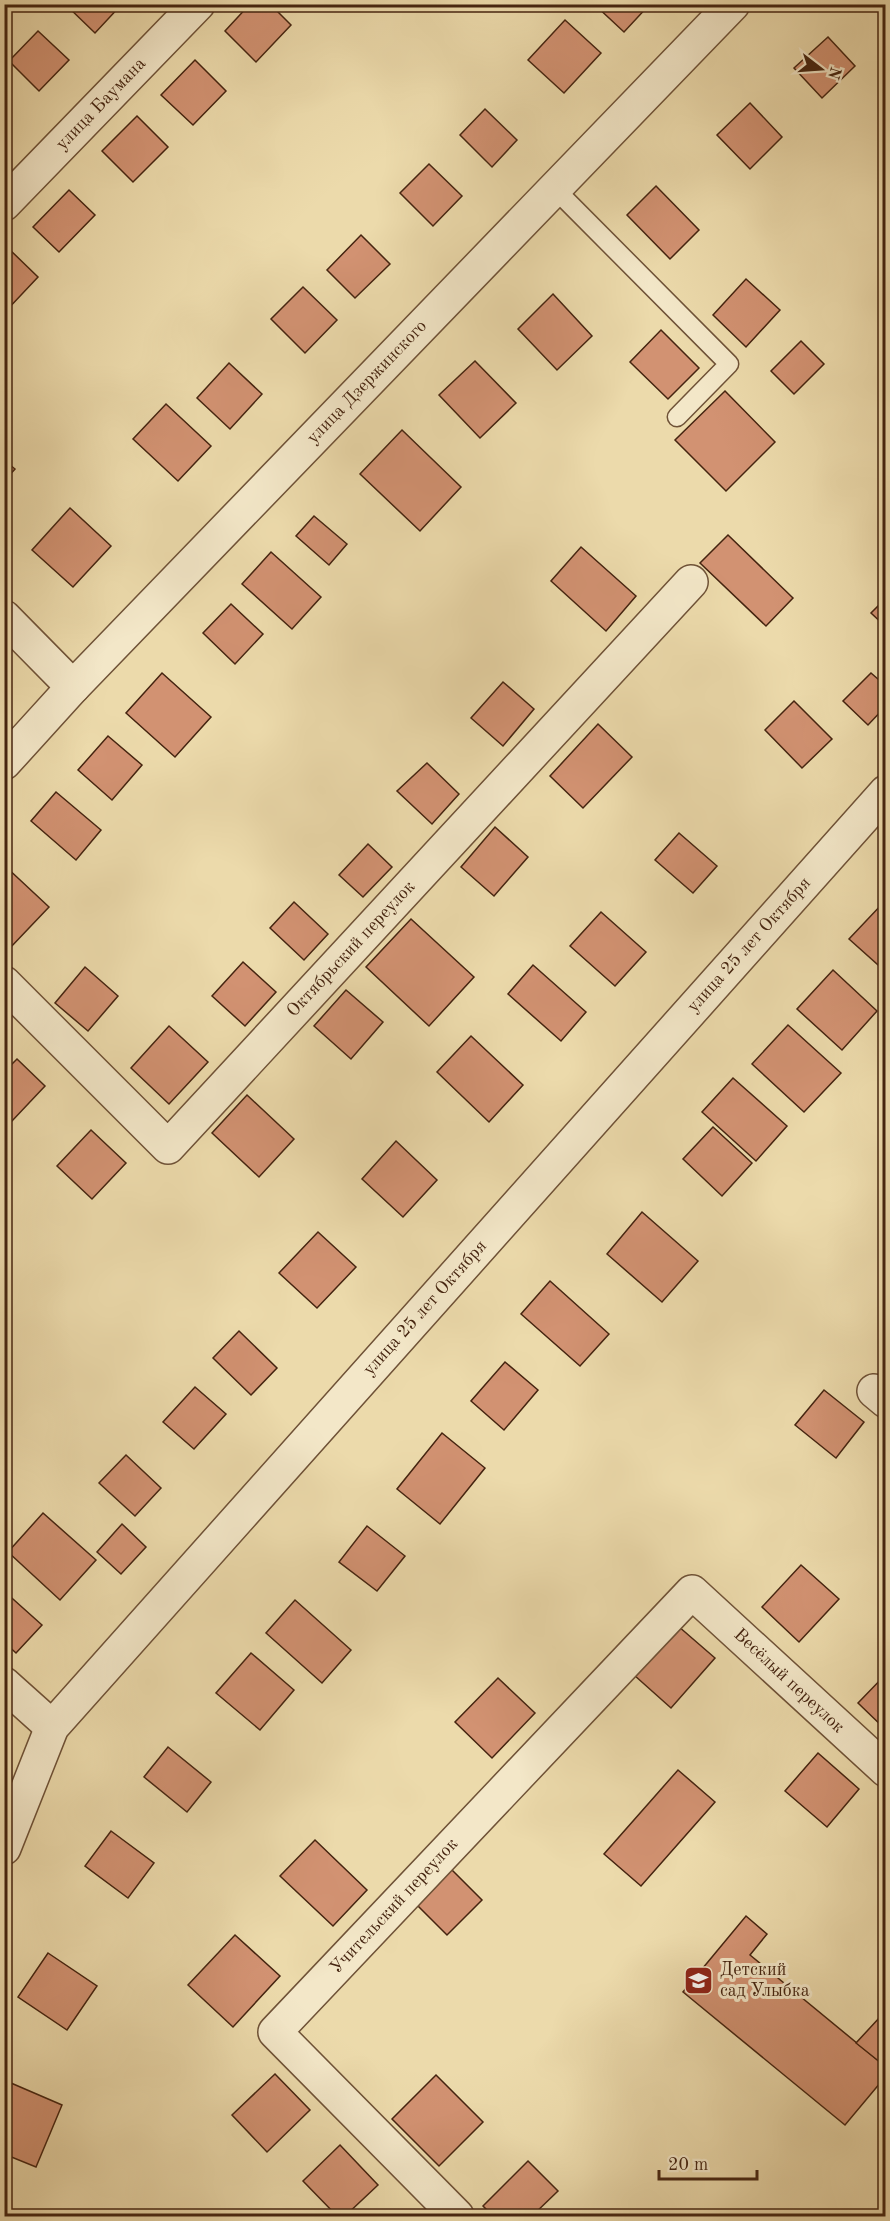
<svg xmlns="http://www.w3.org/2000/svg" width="890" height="2221" font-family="'Old Standard TT',serif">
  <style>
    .building { fill: #d29272; stroke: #452410; stroke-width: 1.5 }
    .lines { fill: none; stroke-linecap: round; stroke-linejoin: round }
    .service-casing { stroke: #6f5237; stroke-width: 21 }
    .minor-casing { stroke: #6f5237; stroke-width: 36 }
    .tertiary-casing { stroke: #6f5237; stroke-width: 36 }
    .service { stroke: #f3e7c8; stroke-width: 18 }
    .minor { stroke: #f3e7c8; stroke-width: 33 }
    .tertiary { stroke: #f3e7c8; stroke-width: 33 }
    .labels { text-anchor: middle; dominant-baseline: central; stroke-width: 6; stroke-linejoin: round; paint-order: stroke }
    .street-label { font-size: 18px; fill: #452410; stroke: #f3e7c8 }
    .poi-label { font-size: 18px; fill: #452410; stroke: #f3e7c8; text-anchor: start }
  </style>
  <rect width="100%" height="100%" fill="#ecdaab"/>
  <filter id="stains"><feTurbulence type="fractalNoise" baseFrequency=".00333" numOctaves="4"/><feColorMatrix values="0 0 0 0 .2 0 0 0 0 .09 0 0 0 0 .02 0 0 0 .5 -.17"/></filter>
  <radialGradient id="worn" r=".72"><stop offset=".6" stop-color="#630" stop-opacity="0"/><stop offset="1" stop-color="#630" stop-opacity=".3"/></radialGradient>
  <g class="building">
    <polygon points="65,4 122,4 95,33"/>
    <polygon points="250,4 270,4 291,25 256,62 225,31"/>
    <polygon points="594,4 650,4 624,32"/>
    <polygon points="565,20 601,53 564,93 528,60"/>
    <polygon points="38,31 69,60 39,91 9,61"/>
    <polygon points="828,37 855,66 822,98 794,68"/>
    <polygon points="195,60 226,91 193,125 161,95"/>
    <polygon points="750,103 782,137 750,169 717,135"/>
    <polygon points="485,109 517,140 492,167 460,135"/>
    <polygon points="137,116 168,147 133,182 102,151"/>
    <polygon points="429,164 462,196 433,226 400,193"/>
    <polygon points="656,186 699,230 670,259 627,215"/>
    <polygon points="69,190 95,215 59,252 33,227"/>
    <polygon points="361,235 390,264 355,298 327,270"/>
    <polygon points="8,248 38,277 6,311 4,252"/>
    <polygon points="746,279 780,310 746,347 713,315"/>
    <polygon points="303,287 337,320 305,353 271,319"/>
    <polygon points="553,294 592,336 557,370 518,329"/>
    <polygon points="661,330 699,368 668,399 630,362"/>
    <polygon points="801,341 824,364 794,394 771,371"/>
    <polygon points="475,361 516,403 480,438 439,395"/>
    <polygon points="229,363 262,394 230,429 197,398"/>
    <polygon points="725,391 775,442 726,491 675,440"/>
    <polygon points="166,404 211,446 178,481 133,439"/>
    <polygon points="402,430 461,487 420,531 360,474"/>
    <polygon points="4,460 15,469 4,481"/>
    <polygon points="70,508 111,546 73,587 32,550"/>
    <polygon points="314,516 347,544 329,565 296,536"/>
    <polygon points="728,535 793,598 766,626 700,563"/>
    <polygon points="581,547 636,596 606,631 551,581"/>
    <polygon points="271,552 321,597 292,629 242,584"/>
    <polygon points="886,598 886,627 871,613"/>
    <polygon points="231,604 263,634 235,664 203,633"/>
    <polygon points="162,673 211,717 175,757 126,713"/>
    <polygon points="871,673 886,686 886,706 868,725 843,701"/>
    <polygon points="503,682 534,709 503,746 471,718"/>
    <polygon points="794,701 832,739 802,768 765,730"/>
    <polygon points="598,724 632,757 583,808 550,776"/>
    <polygon points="108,736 142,765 112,800 78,770"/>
    <polygon points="427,763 459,794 432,824 397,791"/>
    <polygon points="56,792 101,830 76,860 31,821"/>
    <polygon points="495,827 528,857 494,896 461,867"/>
    <polygon points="679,833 717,866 693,893 655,860"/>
    <polygon points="368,844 392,867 363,897 339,875"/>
    <polygon points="4,865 49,907 9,949 4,945"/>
    <polygon points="294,902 328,934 304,960 270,928"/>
    <polygon points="883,903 886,906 886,972 849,939"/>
    <polygon points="601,912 646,952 615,986 570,946"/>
    <polygon points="411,919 474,977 429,1026 366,967"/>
    <polygon points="243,962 276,992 245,1026 212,996"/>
    <polygon points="533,965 586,1012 561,1041 508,994"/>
    <polygon points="85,967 118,996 88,1031 55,1003"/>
    <polygon points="833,970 877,1011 842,1050 797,1009"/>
    <polygon points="346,990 383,1022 351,1059 314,1026"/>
    <polygon points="788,1025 841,1073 804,1112 752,1064"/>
    <polygon points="169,1026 208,1062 169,1104 131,1068"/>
    <polygon points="471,1036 523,1085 489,1122 437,1072"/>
    <polygon points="17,1059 45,1086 12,1121 4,1114 4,1072"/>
    <polygon points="733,1078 787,1126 756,1161 702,1112"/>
    <polygon points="247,1095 294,1139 259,1177 212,1133"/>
    <polygon points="713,1127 752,1163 722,1196 683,1159"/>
    <polygon points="91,1130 126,1163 92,1199 57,1166"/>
    <polygon points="396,1141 437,1180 403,1217 362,1179"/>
    <polygon points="642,1212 698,1261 662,1302 607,1254"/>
    <polygon points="318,1232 356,1267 317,1308 279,1273"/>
    <polygon points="550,1281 609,1334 580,1366 521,1314"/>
    <polygon points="239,1331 277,1368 251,1395 213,1358"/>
    <polygon points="505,1362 538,1390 504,1430 471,1401"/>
    <polygon points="195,1387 226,1414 194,1449 163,1422"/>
    <polygon points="824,1390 864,1422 836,1458 795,1425"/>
    <polygon points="442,1433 485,1468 440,1524 397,1489"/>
    <polygon points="126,1455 161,1488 135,1516 99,1483"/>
    <polygon points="43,1513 96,1560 60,1600 8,1552"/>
    <polygon points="122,1524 146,1547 121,1574 97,1552"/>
    <polygon points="367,1526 405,1556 377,1591 339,1562"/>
    <polygon points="801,1565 839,1599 799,1642 762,1607"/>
    <polygon points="4,1591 42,1625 16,1653 4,1642"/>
    <polygon points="295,1600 351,1650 322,1683 266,1633"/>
    <polygon points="678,1626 715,1658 671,1708 634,1675"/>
    <polygon points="251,1653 294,1690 260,1730 216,1693"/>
    <polygon points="886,1674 886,1730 858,1703"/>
    <polygon points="498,1678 535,1713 492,1758 455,1722"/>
    <polygon points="168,1747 211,1782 187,1812 144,1777"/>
    <polygon points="818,1753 859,1789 827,1827 785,1791"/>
    <polygon points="678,1770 715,1802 641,1886 604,1854"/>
    <polygon points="111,1831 154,1863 128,1898 85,1866"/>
    <polygon points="315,1840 367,1890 333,1926 280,1876"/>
    <polygon points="451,1869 482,1900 447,1935 416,1904"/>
    <polygon points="746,1916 767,1934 750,1955 886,2067 886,2076 845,2125 683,1992"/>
    <polygon points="235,1935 280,1976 233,2027 188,1985"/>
    <polygon points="48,1953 97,1986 67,2030 18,1997"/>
    <polygon points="880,2017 886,2022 886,2067 856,2043"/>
    <polygon points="275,2074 310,2110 267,2152 232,2115"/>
    <polygon points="436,2075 483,2122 439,2166 392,2119"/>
    <polygon points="4,2080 62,2105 36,2167 4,2154"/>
    <polygon points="340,2145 378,2185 345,2216 337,2216 303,2181"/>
    <polygon points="528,2161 558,2191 532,2216 493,2216 483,2206"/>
  </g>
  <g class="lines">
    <defs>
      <polyline id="service" points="555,189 729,364 677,417"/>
      <g id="minor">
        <polyline points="4,204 198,4"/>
        <polyline points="4,617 73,687"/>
        <polyline points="4,983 168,1147 691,582"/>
        <polyline points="874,1391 886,1401"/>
        <polyline points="4,1684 52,1727"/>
        <polyline points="4,1848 52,1727 886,792"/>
        <polyline points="457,2216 275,2032 692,1592 886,1770"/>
      </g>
      <polyline id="tertiary" points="4,763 73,687 733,4"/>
    </defs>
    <use href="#service" class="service-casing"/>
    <use href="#minor" class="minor-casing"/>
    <use href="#tertiary" class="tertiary-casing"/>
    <use href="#service" class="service"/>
    <use href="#minor" class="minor"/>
    <use href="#tertiary" class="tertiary"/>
  </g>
  <defs>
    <symbol id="school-square" viewBox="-11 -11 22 22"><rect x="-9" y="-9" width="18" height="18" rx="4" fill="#8f2418" stroke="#f3e7c8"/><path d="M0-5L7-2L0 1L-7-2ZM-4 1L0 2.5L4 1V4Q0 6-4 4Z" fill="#fff"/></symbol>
  </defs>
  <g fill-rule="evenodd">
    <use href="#school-square" x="682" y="1964" width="33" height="33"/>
  </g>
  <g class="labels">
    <g class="street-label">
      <text transform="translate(101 104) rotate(-46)">улица Баумана</text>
      <text transform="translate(367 382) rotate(-46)">улица Дзержинского</text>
      <text transform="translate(749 945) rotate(-48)">улица 25 лет Октября</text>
      <text transform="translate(351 949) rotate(-47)">Октябрьский переулок</text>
      <text transform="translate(425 1308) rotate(-48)">улица 25 лет Октября</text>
      <text transform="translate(789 1681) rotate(43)">Весёлый переулок</text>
      <text transform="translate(394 1906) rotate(-47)">Учительский переулок</text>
    </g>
    <g class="poi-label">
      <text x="720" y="1970">Детский<tspan x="720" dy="21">сад Улыбка</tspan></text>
    </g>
  </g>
  <rect width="890" height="2221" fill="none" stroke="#ecdaab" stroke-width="24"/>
  <rect x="6" y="6" width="878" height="2209" fill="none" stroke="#452410" stroke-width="3"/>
  <rect x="12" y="12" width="866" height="2197" fill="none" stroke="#452410" stroke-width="1.5"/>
  <g transform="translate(821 69) rotate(107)" stroke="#f3e7c8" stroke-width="4.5" paint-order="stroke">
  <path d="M0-4.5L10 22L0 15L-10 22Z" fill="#452410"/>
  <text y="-9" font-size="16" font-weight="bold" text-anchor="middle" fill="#452410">N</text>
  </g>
  <path d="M659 2170v9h98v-9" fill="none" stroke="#452410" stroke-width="3"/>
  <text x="668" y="2170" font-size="18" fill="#452410" stroke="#f3e7c8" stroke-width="4.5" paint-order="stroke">20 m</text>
  <rect width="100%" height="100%" filter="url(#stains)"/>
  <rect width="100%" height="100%" fill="url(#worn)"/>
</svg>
